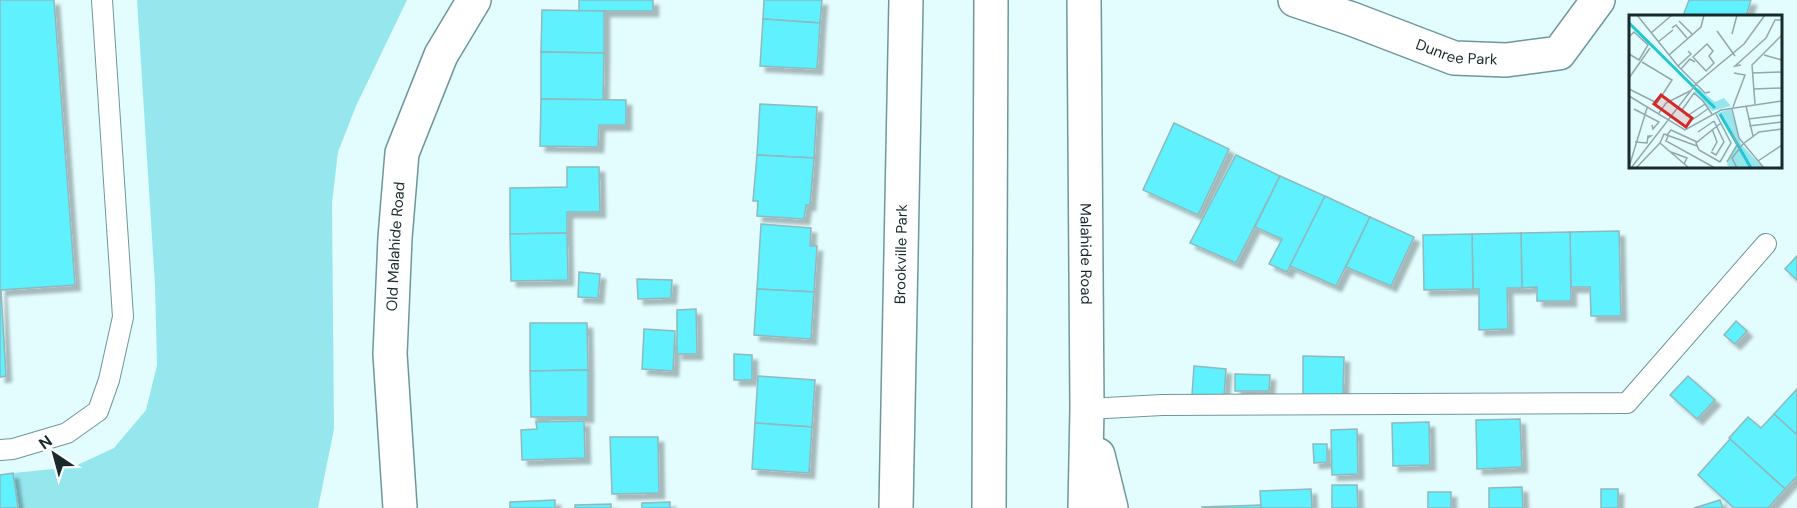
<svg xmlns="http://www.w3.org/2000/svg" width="1797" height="508" font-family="'DM Sans',sans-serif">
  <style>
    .green { fill: #95e7ed }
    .building { fill: #5ff1fd; stroke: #8fb9bd; stroke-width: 1.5; filter: url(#shadow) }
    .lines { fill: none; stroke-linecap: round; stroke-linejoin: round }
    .service-casing { stroke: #6f979b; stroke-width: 22 }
    .minor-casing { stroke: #6f979b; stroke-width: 36 }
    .secondary-casing { stroke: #6f979b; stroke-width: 36 }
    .service { stroke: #fff; stroke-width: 20 }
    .minor { stroke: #fff; stroke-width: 33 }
    .secondary { stroke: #fff; stroke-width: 33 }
    .labels { text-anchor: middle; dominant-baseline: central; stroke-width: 5; stroke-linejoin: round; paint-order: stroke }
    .street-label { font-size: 15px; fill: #192a2b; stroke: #fff }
    .inset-river { fill: none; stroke: #20c7d3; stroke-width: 3 }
    .inset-road { fill: none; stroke: #92a8aa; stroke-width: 1.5 }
    .view { fill: #d62828; fill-opacity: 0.15; stroke: #d62828; stroke-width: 3 }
    .inset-edge { fill: none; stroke: #192a2b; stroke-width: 3 }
  </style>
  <defs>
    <filter id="shadow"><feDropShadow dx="5.5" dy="5.5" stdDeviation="1.5" flood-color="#0004"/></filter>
  </defs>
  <rect width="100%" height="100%" fill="#e3fcfe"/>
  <polygon class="green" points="137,0 407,0 356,106 338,152 332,203 334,429 318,508 18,508 13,473 73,467 114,448 146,410 157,365 155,285"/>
  <g class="building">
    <polygon points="0,0 54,0 75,285 1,290 6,376 0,377"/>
    <rect x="579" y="0" width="74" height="11"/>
    <polygon points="764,0 822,0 820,23 763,19"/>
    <polygon points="1689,0 1751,0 1746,16 1749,16 1683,16"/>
    <polygon points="542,10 604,11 604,53 541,52"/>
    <polygon points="763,19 820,23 817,69 760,66"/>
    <polygon points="541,52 604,53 603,100 541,99"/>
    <polygon points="541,99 626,100 626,125 599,125 598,147 540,146"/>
    <polygon points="760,104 817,107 814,158 757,155"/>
    <polygon points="1174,123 1229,149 1198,215 1143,190"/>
    <polygon points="757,155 814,158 810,205 806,205 804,219 757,216 758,201 753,201"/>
    <polygon points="1236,155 1280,176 1236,263 1190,243"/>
    <polygon points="567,167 599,167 600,212 567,212 567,233 510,234 510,188 567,187"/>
    <polygon points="1280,176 1325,196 1287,272 1269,264 1282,239 1255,227"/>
    <polygon points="1325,196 1370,217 1336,286 1290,266"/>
    <polygon points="1370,217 1414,237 1391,286 1346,267"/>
    <polygon points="761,224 811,228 810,246 817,246 814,292 757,289"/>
    <polygon points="1619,231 1621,316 1591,316 1590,287 1571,287 1570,232"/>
    <polygon points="1570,232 1571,301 1537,301 1537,287 1522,288 1521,233"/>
    <polygon points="567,233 568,280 511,281 510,234"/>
    <polygon points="1521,233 1522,288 1507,288 1508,329 1479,330 1479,289 1473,289 1472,234"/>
    <polygon points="1472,234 1473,289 1424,290 1423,235"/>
    <polygon points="1797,256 1797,280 1785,269"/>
    <polygon points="579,272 600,274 598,298 578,297"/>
    <polygon points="637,279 672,280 671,298 638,299"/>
    <polygon points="757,289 814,292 811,339 754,335"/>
    <polygon points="696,309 697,354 677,354 677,310"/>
    <polygon points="1736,321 1747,331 1735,344 1724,335"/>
    <polygon points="530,323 587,323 588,370 530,371"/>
    <polygon points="644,329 675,331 673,371 642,369"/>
    <polygon points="734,354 752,355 752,380 734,380"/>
    <polygon points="1303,356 1344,357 1343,395 1303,395"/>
    <polygon points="1194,366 1226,369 1224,397 1192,395"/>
    <polygon points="588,370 588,417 531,417 530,371"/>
    <polygon points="1235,374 1270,375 1269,391 1235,391"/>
    <polygon points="758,376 815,380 812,427 755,423"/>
    <polygon points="1688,376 1715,400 1697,419 1670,395"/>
    <polygon points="1797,389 1797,435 1774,414"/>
    <polygon points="1774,414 1797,435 1797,476 1785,489 1729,438 1748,417 1761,428"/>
    <polygon points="1520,419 1522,467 1477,469 1476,420"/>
    <polygon points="584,421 585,458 522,460 521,430 537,429 536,422"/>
    <polygon points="1429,422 1430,465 1393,466 1392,423"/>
    <polygon points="755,423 812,427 809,473 752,469"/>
    <polygon points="1357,429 1358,474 1332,475 1331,430"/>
    <polygon points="610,437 658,437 659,493 612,494"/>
    <polygon points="1730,439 1785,489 1768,508 1734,508 1698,475"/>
    <polygon points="1313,444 1327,444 1327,462 1314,463"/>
    <polygon points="13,473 18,508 0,508 0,475"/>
    <polygon points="1332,485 1357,485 1358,508 1332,508"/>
    <polygon points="1522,487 1523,508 1489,508 1489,488"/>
    <polygon points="1311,489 1312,508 1261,508 1260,491"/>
    <rect x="1601" y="489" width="17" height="19"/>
    <rect x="1428" y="492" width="23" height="16"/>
    <polygon points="555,500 555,508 510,508 510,502"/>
    <polygon points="1720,500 1723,508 1694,508"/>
    <polygon points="670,502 670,508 642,508 642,503"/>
    <polygon points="611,504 611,508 575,508 575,505"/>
    <polygon points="1261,505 1261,508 1202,508 1202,507"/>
  </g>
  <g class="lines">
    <defs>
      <g id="service">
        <polyline points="1087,409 1162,405 1627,403 1766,244"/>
        <polyline points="0,450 13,449 67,433 98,411 109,380 123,317 102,0"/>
      </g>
      <g id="minor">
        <path id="s1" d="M1295 0 1352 19 1454 58 1506 60 1559 53 1598 0"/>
        <path id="s2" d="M400 508 390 354 395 238 402 153 441 55 474 0"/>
        <path id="s3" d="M896 508 906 0"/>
      </g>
      <g id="secondary">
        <path id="s4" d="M1084 0 1087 409 1085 508"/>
        <polyline points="1098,455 1111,508"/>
        <polyline points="989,508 991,0"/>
      </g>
    </defs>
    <use href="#service" class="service-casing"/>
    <use href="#minor" class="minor-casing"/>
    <use href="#secondary" class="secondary-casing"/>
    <use href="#service" class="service"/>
    <use href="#minor" class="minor"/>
    <use href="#secondary" class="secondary"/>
  </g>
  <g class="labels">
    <g class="street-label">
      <text stroke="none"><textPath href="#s1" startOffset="171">Dunree Park</textPath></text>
      <text stroke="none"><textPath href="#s2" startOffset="262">Old Malahide Road</textPath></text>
      <text stroke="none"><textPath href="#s3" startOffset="254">Brookville Park</textPath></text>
      <text stroke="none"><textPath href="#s4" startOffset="254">Malahide Road</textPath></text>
    </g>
  </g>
  <g transform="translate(1629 15)">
    <rect width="153" height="153" fill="#e3fcfe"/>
    <path d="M69 73 86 87 95 83 102 91 83 96 65 77ZM102 94 112 129 134 153H100L98 149 109 128 88 98Z" fill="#95e7ed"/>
    <path class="inset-river" d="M0 8 86 93M91 99 122 153"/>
    <path class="inset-road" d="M8 0 49 51 76 78 81 77M50 6 63 19M43 13 47 10 58 23M88 16 106 41M22 18 43 0M103 19 108 0M0 22 5 17 19 30 10 45 0 39M29 27 44 15M78 29 84 36 80 41 85 48 77 56 64 42ZM40 40 72 12 75 0M135 40 153 45M112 50 106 51 137 23 146 5H153M49 51 62 39 59 36M52 54 61 44 66 47M123 58 153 57M0 63 21 33M0 74 28 88 43 65 13 47M124 74 153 73M0 81 56 115 92 95 153 86M76 89 58 101 53 95 65 78 74 86 76 89 83 99M126 89 123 50 153 20M117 91 124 121M104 92 116 60 105 58M5 94 30 107 24 114 23 110M103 94 110 123 135 153M30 98 37 88 61 76M87 99 102 128 91 147M119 104 153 100M63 105 80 93M120 111 153 107M69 117 85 106M38 120 42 115 68 127M39 121 37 126 86 153M6 127 18 128 19 121H22L19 123M31 128 35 119 68 131M31 128 60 153M83 136 88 127 83 114M42 137 58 143 55 149M82 137 87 140 95 127 85 106M129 146 153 130M91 147 70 135 67 128 92 108M98 147 108 130 103 118M0 152 18 93M2 153 67 69 115 29 136 0M7 153 31 128M108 153 103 143 114 129 130 117 153 114"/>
    <path class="view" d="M32 80 63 103 57 112 25 89Z"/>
    <rect width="153" height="153" class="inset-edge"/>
  </g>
  <g transform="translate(54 454) rotate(324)" stroke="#ffffff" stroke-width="4.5" paint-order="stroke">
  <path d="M0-4.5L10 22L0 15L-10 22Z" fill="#192a2b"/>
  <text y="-9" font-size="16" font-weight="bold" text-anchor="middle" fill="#192a2b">N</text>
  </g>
</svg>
